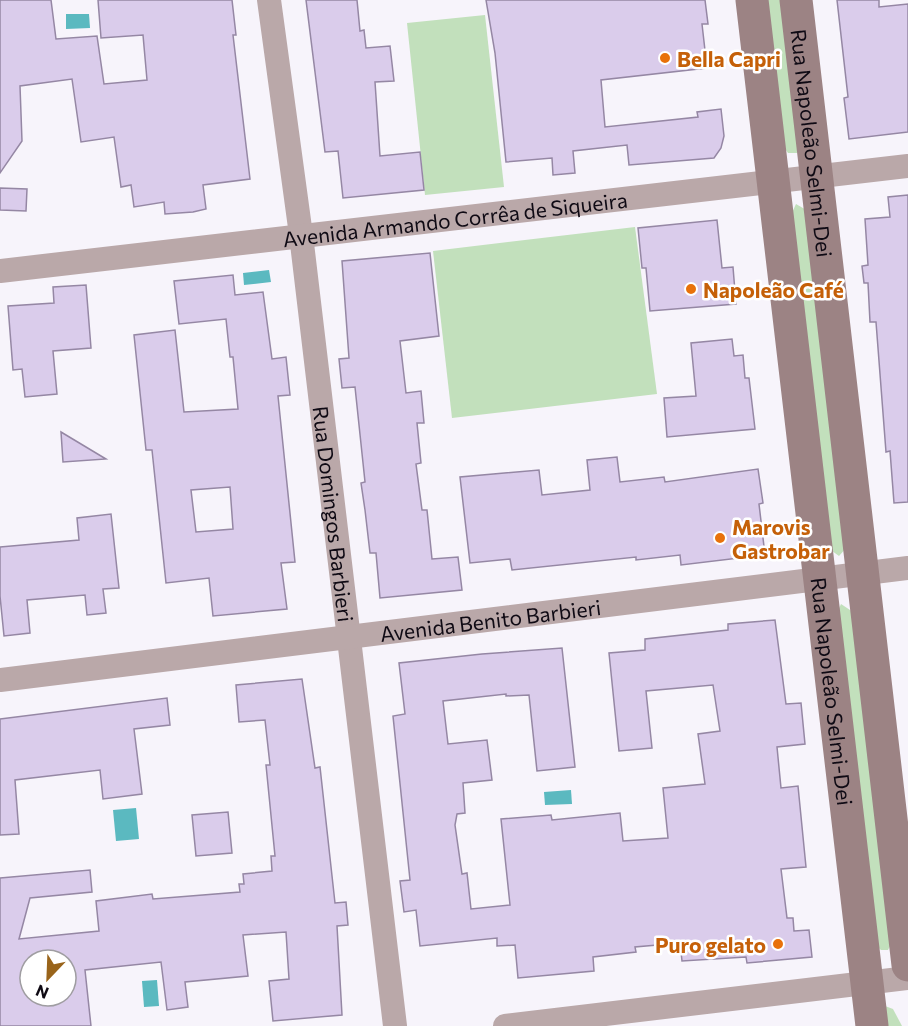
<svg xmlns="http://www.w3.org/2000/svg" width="908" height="1026" font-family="Commissioner,sans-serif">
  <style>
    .green { fill: #c2e0bc }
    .water { fill: #5bb9c0 }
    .building { fill: #dacceb; stroke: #9587a4; stroke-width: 1.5; fill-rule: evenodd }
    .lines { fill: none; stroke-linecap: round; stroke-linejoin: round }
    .minor { stroke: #baa8a9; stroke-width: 24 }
    .secondary { stroke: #9c8384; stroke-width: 33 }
    .food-dot { fill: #e8710a; stroke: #fff; stroke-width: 2 }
    .labels { text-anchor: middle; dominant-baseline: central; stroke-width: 5; stroke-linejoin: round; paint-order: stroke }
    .food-label { font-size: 21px; font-weight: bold; fill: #c56008; stroke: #fff; text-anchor: start }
    .street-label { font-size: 21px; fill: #0f0a14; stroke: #fff }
  </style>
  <rect width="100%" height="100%" fill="#f7f4fb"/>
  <g class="green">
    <polygon points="764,0 782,0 798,138 797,153 788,153 781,143"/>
    <polygon points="485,15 504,187 425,195 407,23"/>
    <polygon points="796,204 808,211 847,547 839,556 828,548 791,215"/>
    <polygon points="635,227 657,394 452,418 433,251"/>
    <polygon points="841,604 853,612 893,940 888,950 881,950 873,943 836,615"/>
    <polygon points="885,1006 893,1009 902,1026 883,1026"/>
  </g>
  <g class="water">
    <polygon points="66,14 89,14 90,28 66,29"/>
    <polygon points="269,270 271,282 244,285 243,273"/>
    <polygon points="571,790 572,804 545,805 544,792"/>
    <polygon points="136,808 139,839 116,841 113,810"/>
    <polygon points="157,980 159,1006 144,1007 142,981"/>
  </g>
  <g class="building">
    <polygon points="0,0 51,0 56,39 97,36 104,84 147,80 143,35 101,38 98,0 232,0 236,35 233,35 250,179 203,185 206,209 193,212 165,214 164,202 134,207 131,185 121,187 114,137 81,142 72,79 20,86 22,141 0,173"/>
    <polygon points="306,0 357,0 360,31 364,30 366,48 390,46 394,81 375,82 380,156 420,152 424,190 343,198 338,151 325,152"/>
    <polygon points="486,0 705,0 708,24 702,24 707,68 601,80 605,127 698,117 697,112 721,109 724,136 721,148 714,158 629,165 627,145 573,151 575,173 553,175 552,158 506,162 495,53"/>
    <polygon points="837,0 879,0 879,7 908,4 908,132 849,139 844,98 848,97"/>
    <polygon points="0,188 27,189 26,211 0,210"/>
    <polygon points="908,195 908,502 894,503 890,451 886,452 876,322 870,322 868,283 864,283 862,266 868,265 865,219 890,217 888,197"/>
    <polygon points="717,220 722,268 733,267 736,304 650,311 646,268 642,268 638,228"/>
    <polygon points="430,253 439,336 400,341 406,393 421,391 424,423 417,423 421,463 416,464 422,510 427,510 432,559 458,557 462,590 380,598 376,553 370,553 365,510 361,483 365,482 355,387 342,388 339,359 349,358 342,261"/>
    <path d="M233 275 235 295 263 292 272 359 286 357 290 395 278 396 295 562 281 563 287 609 213 616 209 578 166 583 152 450H146L134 335 175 330 184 412 238 409 233 357H230L226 319 179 324 174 281ZM230 487 233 529 196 532 191 490Z"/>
    <polygon points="86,285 91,348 53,351 57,394 25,397 22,369 13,370 8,306 54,303 53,287"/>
    <polygon points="732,339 734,356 743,355 745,378 749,378 755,429 667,437 664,398 696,396 691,343"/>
    <polygon points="61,432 106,459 63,462"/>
    <polygon points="617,457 620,482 664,477 665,482 758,469 763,503 759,504 765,555 681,565 680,555 636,560 636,557 512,570 510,559 470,563 460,477 539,470 542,495 590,490 587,460"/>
    <polygon points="111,514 119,588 103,589 106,613 87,615 85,595 27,600 30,633 4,636 0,596 0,547 79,540 77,518"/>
    <polygon points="775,620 786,704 801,703 805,744 777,747 781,788 798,786 806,867 781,869 787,918 793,918 794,931 809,930 812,957 747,963 746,957 682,961 680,943 635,947 636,952 593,957 594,971 518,978 515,945 497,946 497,938 420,946 416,910 404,912 400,881 410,880 393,716 405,714 399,663 482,654 562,648 575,767 537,771 529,695 506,696 506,694 443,701 448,744 487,740 492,780 463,783 465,813 457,814 455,825 462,874 467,873 471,909 510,905 501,819 551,815 552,820 620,813 623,841 668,838 663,788 705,784 698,734 720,731 713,685 646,691 652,748 619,751 609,653 645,650 645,639 728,630 728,624"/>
    <path d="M302 679 315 768 320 767 335 903 346 902 348 925 337 926 342 1015 273 1021 269 981 289 979 286 932 243 935 248 976 185 982 188 1007 167 1010 161 962 85 970 91 1026H0V878L90 870 92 892 30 898 19 939 99 931 96 901 152 894 153 899 240 892 239 884H244L243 874 272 871 271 856H275L266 765H270L265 720 239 722 236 685ZM30 960H66V996H30Z"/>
    <polygon points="167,698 170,725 134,729 142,794 103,799 100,770 15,780 19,834 0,835 0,719"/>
    <polygon points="228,812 232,853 196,856 192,815"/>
  </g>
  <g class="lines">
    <g class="minor">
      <path id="s1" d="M269 0 301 235 395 1026"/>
      <path id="s2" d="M0 271 908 166"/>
      <path id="s3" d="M0 680 908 568"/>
      <polyline points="505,1026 908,978"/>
    </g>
    <g class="secondary">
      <path id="s4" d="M752 0 872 1026"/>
      <path id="s5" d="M796 0 908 965"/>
    </g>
  </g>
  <g class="food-dot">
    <circle cx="665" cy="58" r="6"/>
    <circle cx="691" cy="289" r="6"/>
    <circle cx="720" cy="538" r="6"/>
    <circle cx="778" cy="944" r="6"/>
  </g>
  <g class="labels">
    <g class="food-label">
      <text x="677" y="58">Bella Capri</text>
      <text x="703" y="289">Napoleão Café</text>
      <text x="732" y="526">Marovis<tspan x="732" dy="24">Gastrobar</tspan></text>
      <text x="766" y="944" text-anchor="end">Puro gelato</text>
    </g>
    <g class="street-label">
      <text stroke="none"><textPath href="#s5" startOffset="144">Rua Napoleão Selmi-Dei</textPath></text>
      <text stroke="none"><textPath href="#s2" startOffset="458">Avenida Armando Corrêa de Siqueira</textPath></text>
      <text stroke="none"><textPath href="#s1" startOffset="518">Rua Domingos Barbieri</textPath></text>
      <text stroke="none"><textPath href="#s3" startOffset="494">Avenida Benito Barbieri</textPath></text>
      <text stroke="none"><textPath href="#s4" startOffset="696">Rua Napoleão Selmi-Dei</textPath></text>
    </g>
  </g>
  <g transform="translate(48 978) rotate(203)"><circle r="28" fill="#ffffff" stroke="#9f9da1" stroke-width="1.5"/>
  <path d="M0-4.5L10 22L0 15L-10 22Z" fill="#99641b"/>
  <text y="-9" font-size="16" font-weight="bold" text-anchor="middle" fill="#0f0a14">N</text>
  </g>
</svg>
